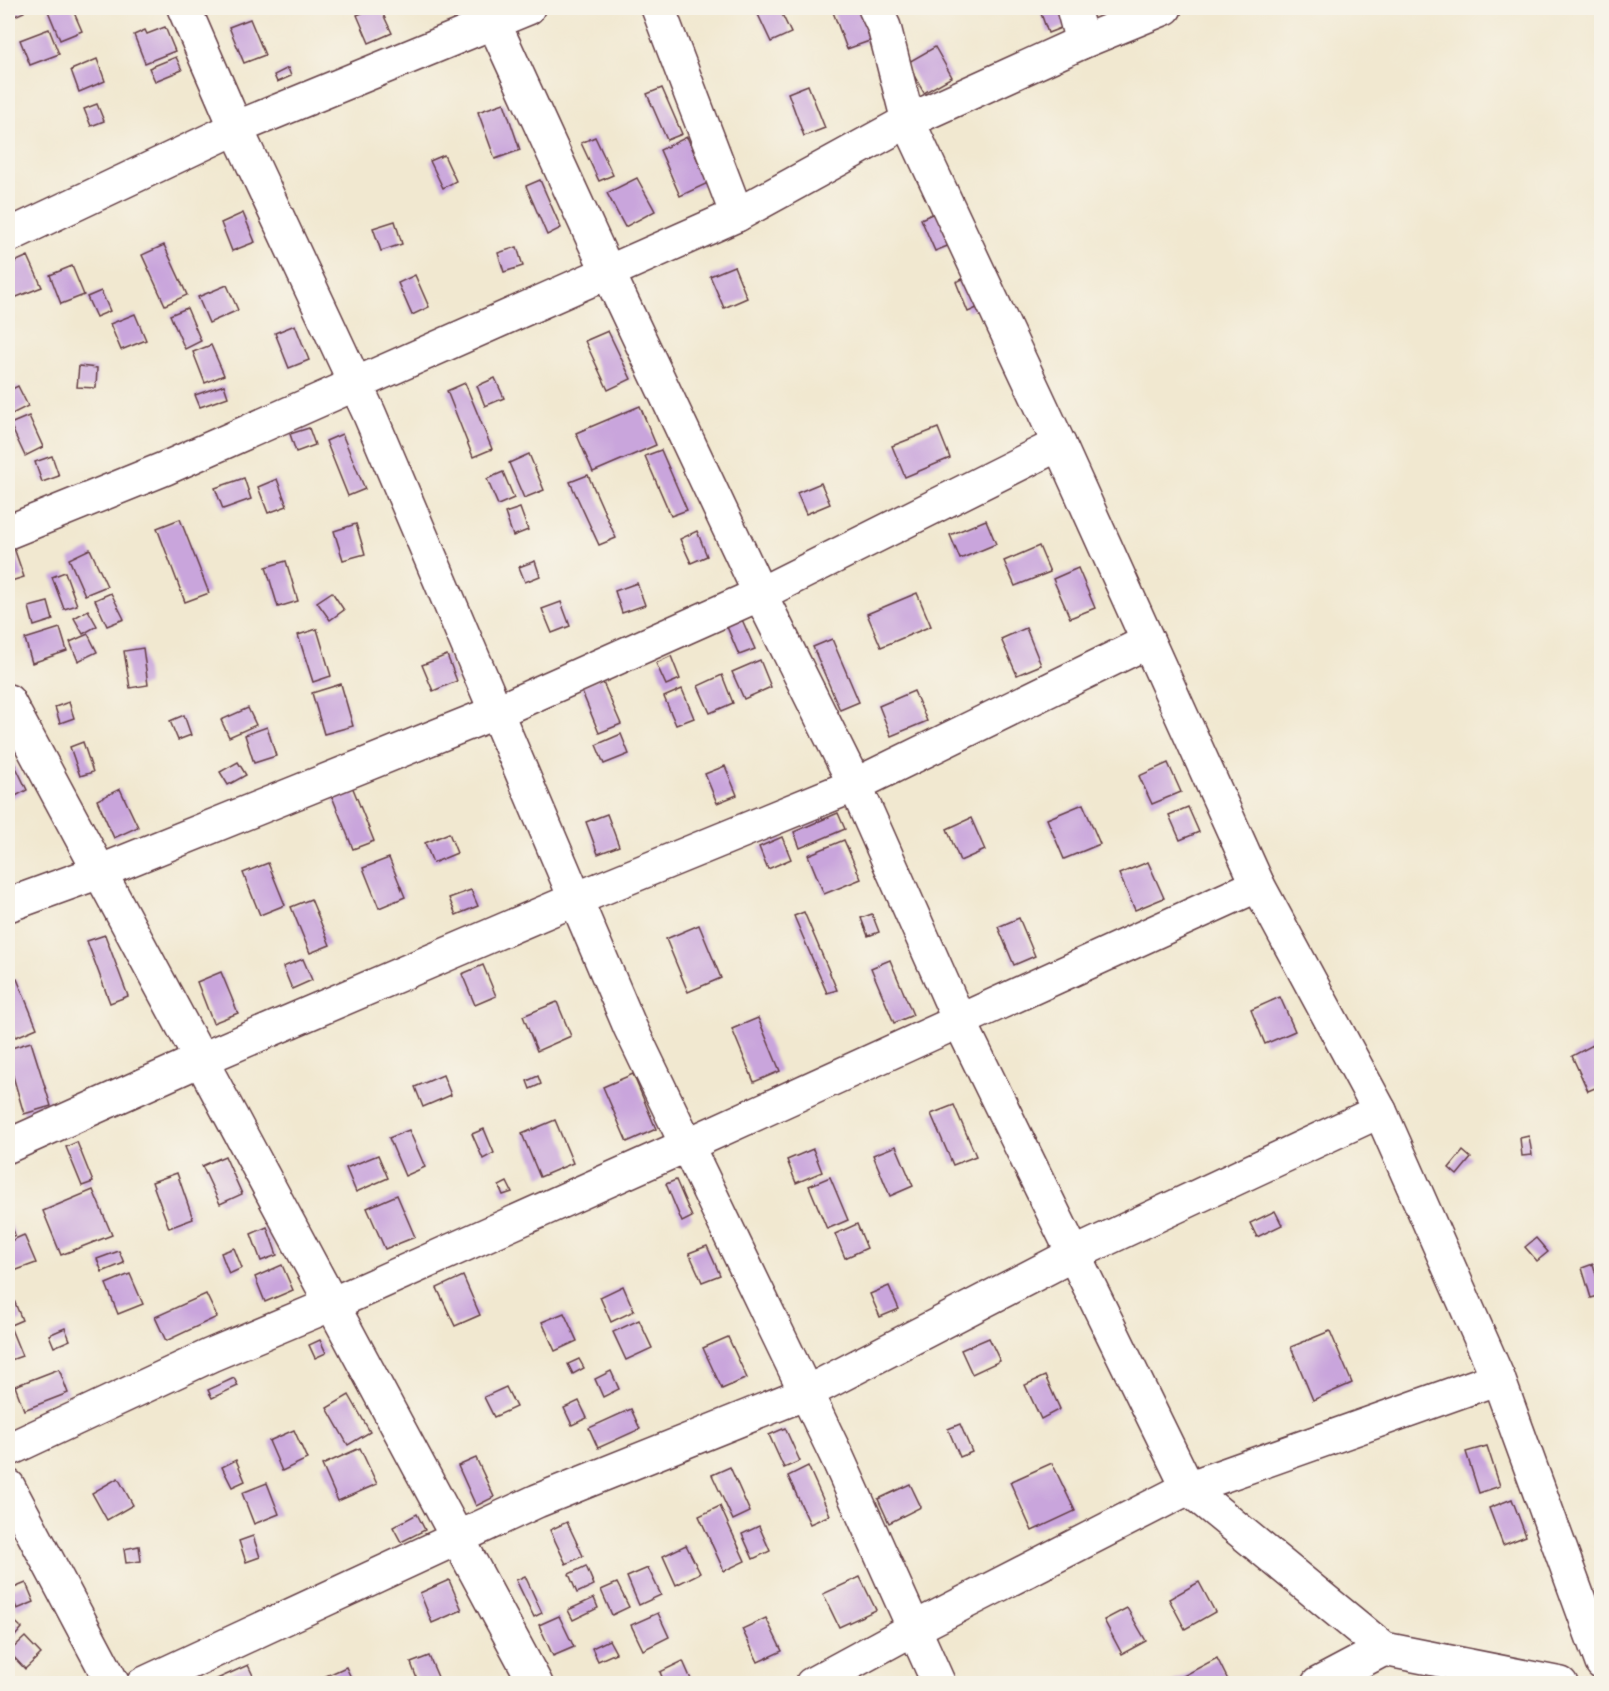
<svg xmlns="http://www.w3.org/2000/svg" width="1609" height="1691" font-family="Mali,sans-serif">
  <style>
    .building { fill: #c9a5dc }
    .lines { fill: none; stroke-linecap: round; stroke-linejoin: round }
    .minor-casing { stroke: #633d44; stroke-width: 36 }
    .minor { stroke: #fff; stroke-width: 33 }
  </style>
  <rect width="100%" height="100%" fill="#f7f3e8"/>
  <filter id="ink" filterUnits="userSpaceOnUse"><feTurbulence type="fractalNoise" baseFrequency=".0167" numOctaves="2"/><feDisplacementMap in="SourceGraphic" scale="12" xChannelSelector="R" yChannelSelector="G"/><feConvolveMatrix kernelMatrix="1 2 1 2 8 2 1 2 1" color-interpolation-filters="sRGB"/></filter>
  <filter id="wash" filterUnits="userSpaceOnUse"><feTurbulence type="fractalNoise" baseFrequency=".008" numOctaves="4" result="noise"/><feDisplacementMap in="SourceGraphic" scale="24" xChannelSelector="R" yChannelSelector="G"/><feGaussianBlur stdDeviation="1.35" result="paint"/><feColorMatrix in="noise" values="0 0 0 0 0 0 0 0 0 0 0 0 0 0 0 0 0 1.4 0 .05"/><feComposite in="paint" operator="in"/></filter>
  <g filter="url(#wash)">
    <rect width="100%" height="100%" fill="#f1e8d0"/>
    <g id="blocks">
      <g class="building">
        <polygon points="8,8 22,8 24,12 8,19"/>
        <polygon points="57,8 72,8 82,31 60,40 48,11"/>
        <polygon points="374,8 380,8 392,33 369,43 357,15"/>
        <polygon points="755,8 779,8 791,33 771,42"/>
        <polygon points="846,8 864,8 875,39 847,49 833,12"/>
        <polygon points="1039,8 1065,8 1071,24 1048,33"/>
        <polygon points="250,19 265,55 244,63 229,27"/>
        <polygon points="165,27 175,51 145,63 134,35 145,30 147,34"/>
        <polygon points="49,29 59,54 30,65 20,40"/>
        <polygon points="935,47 952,77 924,93 907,63"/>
        <polygon points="176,57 182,70 155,81 149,68"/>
        <polygon points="97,59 105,81 79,92 71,70"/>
        <polygon points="288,68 291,76 277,82 274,75"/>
        <polygon points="808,85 825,128 804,136 788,93"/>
        <polygon points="662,88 682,134 667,140 647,94"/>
        <polygon points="504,103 520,150 495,159 478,112"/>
        <polygon points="97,104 104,121 91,126 84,109"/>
        <polygon points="595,137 613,175 599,181 581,143"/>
        <polygon points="687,137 708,183 680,196 660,150"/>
        <polygon points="444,155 456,181 443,188 430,161"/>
        <polygon points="637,178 655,211 625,227 607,193"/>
        <polygon points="540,180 561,228 547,235 526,186"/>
        <polygon points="941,210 955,243 935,251 921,219"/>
        <polygon points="243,213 255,242 232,251 221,223"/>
        <polygon points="395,221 402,244 381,251 373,228"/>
        <polygon points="164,245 187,295 165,305 142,255"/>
        <polygon points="517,247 523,266 504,272 498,253"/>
        <polygon points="28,256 42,287 14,298 8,282 8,265"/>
        <polygon points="72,266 84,295 61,304 50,275"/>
        <polygon points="734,266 747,298 724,308 710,276"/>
        <polygon points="415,275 429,307 412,315 398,283"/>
        <polygon points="967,277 979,307 968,312 956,282"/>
        <polygon points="227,285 238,310 209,323 198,297"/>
        <polygon points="101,291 110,311 96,317 87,297"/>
        <polygon points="187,308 201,341 185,349 170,315"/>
        <polygon points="135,314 146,340 121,350 110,324"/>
        <polygon points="295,325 309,360 289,368 275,333"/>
        <polygon points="608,331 631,379 608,390 585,341"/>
        <polygon points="211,345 224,375 205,383 193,352"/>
        <polygon points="79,366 97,368 96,388 77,387"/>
        <polygon points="495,378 504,398 485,406 477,386"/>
        <polygon points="465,383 492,449 473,457 447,391"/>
        <polygon points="224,385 228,397 200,407 195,395"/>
        <polygon points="18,386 28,406 10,415 8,410 8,391"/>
        <polygon points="640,406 656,445 593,472 576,433"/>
        <polygon points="29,416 43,447 25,456 10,424"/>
        <polygon points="309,428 315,445 296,452 290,434"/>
        <polygon points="938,428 950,458 905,477 892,446"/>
        <polygon points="342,434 365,489 348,496 326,441"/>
        <polygon points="661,450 687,510 671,516 645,456"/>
        <polygon points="529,454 544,490 524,498 509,463"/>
        <polygon points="52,456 59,476 42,482 35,462"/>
        <polygon points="503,472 514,498 498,505 487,479"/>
        <polygon points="588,475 616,538 599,545 570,482"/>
        <polygon points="244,478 251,499 223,509 215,488"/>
        <polygon points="277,479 287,506 268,513 258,487"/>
        <polygon points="821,483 830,504 806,514 797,493"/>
        <polygon points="520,508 528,530 513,536 505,513"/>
        <polygon points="180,519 209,593 185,602 157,528"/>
        <polygon points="986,520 996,544 960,559 950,535"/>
        <polygon points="356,524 365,554 343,560 334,531"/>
        <polygon points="697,531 707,556 691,563 680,539"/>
        <polygon points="13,545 24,577 8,582 8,547"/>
        <polygon points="1039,546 1050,572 1015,586 1004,561"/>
        <polygon points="90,549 107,586 85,595 69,559"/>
        <polygon points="286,561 298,601 278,607 266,567"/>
        <polygon points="535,561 540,576 525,582 519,567"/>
        <polygon points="1078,568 1095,608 1070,618 1053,579"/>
        <polygon points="65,572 77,605 64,609 52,577"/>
        <polygon points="637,583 645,605 622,613 615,591"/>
        <polygon points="332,592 344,610 330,620 317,602"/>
        <polygon points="111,593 124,619 107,626 95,600"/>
        <polygon points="917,593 931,626 881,647 867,614"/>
        <polygon points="48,602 53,620 34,626 29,607"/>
        <polygon points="561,602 570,626 552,633 542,609"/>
        <polygon points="88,610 97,626 83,634 74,618"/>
        <polygon points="740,615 755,649 739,655 725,622"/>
        <polygon points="60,628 67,651 32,663 25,639"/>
        <polygon points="1026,628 1041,665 1017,675 1001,639"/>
        <polygon points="317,629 331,676 313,682 298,635"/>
        <polygon points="88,634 97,652 78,661 70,642"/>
        <polygon points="832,639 859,702 840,710 813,647"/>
        <polygon points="143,648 148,685 130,688 124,651"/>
        <polygon points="447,655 457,681 433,691 422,665"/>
        <polygon points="671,656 680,679 666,685 656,663"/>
        <polygon points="760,660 771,687 744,699 732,672"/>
        <polygon points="722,675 733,703 710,713 698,686"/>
        <polygon points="601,678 621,724 599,733 580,687"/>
        <polygon points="341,684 353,726 324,734 312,693"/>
        <polygon points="682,689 694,718 676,725 664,697"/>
        <polygon points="914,691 927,721 891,736 879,706"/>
        <polygon points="69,702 74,718 60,723 55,707"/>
        <polygon points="248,708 256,725 229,737 221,720"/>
        <polygon points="184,715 191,735 178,740 170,721"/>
        <polygon points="267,727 276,756 254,763 245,735"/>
        <polygon points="621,734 629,754 604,764 596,745"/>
        <polygon points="83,742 93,772 80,776 70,747"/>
        <polygon points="238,762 246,775 228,785 220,772"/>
        <polygon points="14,763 27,790 8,800 8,766"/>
        <polygon points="1168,763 1181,792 1152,804 1139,776"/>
        <polygon points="725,766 737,795 717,803 705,774"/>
        <polygon points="352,786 374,841 353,849 331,794"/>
        <polygon points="120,789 138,827 114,838 97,800"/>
        <polygon points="1083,804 1100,844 1064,859 1047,819"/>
        <polygon points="1188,807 1199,832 1180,840 1169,815"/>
        <polygon points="838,813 845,829 800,848 794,832"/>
        <polygon points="607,814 619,846 598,854 586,822"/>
        <polygon points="971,818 985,850 960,861 947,829"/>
        <polygon points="449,833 457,853 433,863 425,843"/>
        <polygon points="782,837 791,859 768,869 759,847"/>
        <polygon points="844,840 861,879 824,894 808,855"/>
        <polygon points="389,858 405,897 379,908 363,868"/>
        <polygon points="1148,862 1164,898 1135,910 1119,874"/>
        <polygon points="268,863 285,905 260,915 243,873"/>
        <polygon points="471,890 478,906 456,915 449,898"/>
        <polygon points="311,899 330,945 310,953 291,907"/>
        <polygon points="804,912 837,990 827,993 794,916"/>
        <polygon points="872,914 879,932 868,936 861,918"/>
        <polygon points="1019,918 1035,956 1014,965 998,927"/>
        <polygon points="699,925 721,978 688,992 666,939"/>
        <polygon points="105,935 128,996 110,1003 87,941"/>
        <polygon points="303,959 312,980 292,989 283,967"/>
        <polygon points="890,960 913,1015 894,1023 871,968"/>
        <polygon points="483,965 496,996 475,1005 462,974"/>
        <polygon points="221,972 238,1013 213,1023 197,982"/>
        <polygon points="17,979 37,1028 16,1037 8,1017 8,983"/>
        <polygon points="1280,997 1295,1031 1265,1044 1251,1010"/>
        <polygon points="557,1002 571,1036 537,1051 523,1016"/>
        <polygon points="758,1018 780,1071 754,1082 732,1029"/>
        <polygon points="31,1042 51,1106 24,1114 8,1059 8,1049"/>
        <polygon points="1593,1045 1602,1063 1602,1085 1588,1091 1572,1056"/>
        <polygon points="633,1074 656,1129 627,1142 603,1087"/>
        <polygon points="443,1075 451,1095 423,1107 415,1087"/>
        <polygon points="538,1076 541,1084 530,1089 527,1081"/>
        <polygon points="954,1105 976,1156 953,1165 931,1114"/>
        <polygon points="555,1120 573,1163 540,1177 522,1134"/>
        <polygon points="484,1129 494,1153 483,1159 472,1134"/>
        <polygon points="409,1130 425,1167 405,1176 389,1138"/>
        <polygon points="1529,1136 1532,1155 1522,1156 1520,1138"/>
        <polygon points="77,1142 93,1182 82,1186 66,1147"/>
        <polygon points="896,1146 913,1186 890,1196 873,1155"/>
        <polygon points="813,1149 822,1172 796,1183 787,1160"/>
        <polygon points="1463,1151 1471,1158 1457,1175 1449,1168"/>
        <polygon points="378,1155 388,1178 356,1192 346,1168"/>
        <polygon points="225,1156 242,1194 220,1204 202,1166"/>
        <polygon points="177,1173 193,1219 169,1228 152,1182"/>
        <polygon points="830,1177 848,1220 827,1229 809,1186"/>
        <polygon points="676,1180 692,1217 682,1222 666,1184"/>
        <polygon points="507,1182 512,1192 503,1195 499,1186"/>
        <polygon points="93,1190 112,1235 61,1255 43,1211"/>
        <polygon points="397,1195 415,1237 385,1249 367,1208"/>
        <polygon points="1275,1211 1282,1225 1257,1237 1250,1223"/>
        <polygon points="857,1224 867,1248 845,1258 835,1234"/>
        <polygon points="11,1225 15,1235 8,1239 8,1226"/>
        <polygon points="267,1227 277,1255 261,1261 251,1234"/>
        <polygon points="24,1235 36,1263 14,1271 8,1255 8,1242"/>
        <polygon points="1536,1238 1548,1252 1537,1261 1525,1247"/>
        <polygon points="707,1246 720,1275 702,1282 689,1253"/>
        <polygon points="234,1248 242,1268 229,1274 221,1253"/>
        <polygon points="119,1251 124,1263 102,1272 97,1259"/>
        <polygon points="1593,1264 1602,1295 1591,1298 1582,1268"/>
        <polygon points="282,1265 293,1290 265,1302 255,1277"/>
        <polygon points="130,1274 143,1304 118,1314 106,1284"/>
        <polygon points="463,1276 480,1315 455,1326 437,1288"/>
        <polygon points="623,1286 634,1311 611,1322 600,1297"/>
        <polygon points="889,1286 899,1309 880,1317 870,1294"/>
        <polygon points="206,1294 217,1317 166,1341 155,1317"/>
        <polygon points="13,1298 22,1320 8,1326 8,1300"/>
        <polygon points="564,1313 577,1341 555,1351 542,1322"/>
        <polygon points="639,1320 652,1348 626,1360 613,1332"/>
        <polygon points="65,1328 70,1340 54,1347 49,1335"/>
        <polygon points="11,1329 22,1356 8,1361 8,1331"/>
        <polygon points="1330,1331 1352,1383 1313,1400 1291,1347"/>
        <polygon points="728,1337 747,1378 722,1389 703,1348"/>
        <polygon points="989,1338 1000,1361 972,1374 961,1350"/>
        <polygon points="320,1340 326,1353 315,1358 309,1345"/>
        <polygon points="579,1359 584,1368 573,1374 568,1364"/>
        <polygon points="59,1369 68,1393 24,1410 15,1386"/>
        <polygon points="611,1371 619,1389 603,1397 595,1379"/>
        <polygon points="1045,1376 1060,1409 1041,1419 1025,1385"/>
        <polygon points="234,1378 238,1386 212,1398 208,1390"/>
        <polygon points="506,1387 516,1407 494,1417 484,1397"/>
        <polygon points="349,1395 370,1432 348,1445 327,1408"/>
        <polygon points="579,1401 587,1418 572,1425 564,1408"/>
        <polygon points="631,1409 640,1429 598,1448 589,1428"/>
        <polygon points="960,1424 972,1452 960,1457 948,1429"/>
        <polygon points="785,1428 800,1461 784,1468 769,1435"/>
        <polygon points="294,1430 307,1459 282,1471 269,1441"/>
        <polygon points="1487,1446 1500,1486 1479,1493 1466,1452"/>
        <polygon points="360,1448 377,1484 338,1501 322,1465"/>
        <polygon points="476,1458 494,1497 476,1506 458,1466"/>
        <polygon points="236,1460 245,1481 232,1487 222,1467"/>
        <polygon points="1052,1463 1075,1511 1032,1531 1010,1482"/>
        <polygon points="808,1466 830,1515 810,1524 788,1476"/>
        <polygon points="730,1467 750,1512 733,1520 712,1475"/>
        <polygon points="118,1478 133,1505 107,1520 92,1493"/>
        <polygon points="267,1483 279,1514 254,1524 242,1493"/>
        <polygon points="910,1484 921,1507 889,1523 878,1499"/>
        <polygon points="1512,1499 1526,1536 1503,1545 1489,1508"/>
        <polygon points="720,1506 745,1561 724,1571 699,1516"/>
        <polygon points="417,1514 425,1530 401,1542 393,1527"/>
        <polygon points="567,1522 583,1556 566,1564 550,1530"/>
        <polygon points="759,1526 770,1551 753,1559 742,1534"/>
        <polygon points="253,1536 260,1557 246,1562 239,1541"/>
        <polygon points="686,1545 700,1573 676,1585 663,1556"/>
        <polygon points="139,1546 141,1561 126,1563 124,1549"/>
        <polygon points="586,1566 594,1585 577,1593 569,1574"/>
        <polygon points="648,1568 661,1595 639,1605 627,1577"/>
        <polygon points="525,1576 542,1613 534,1617 516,1580"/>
        <polygon points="860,1577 876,1610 839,1627 823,1594"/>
        <polygon points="449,1580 462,1610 432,1623 420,1593"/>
        <polygon points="1199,1582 1215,1612 1185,1629 1169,1599"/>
        <polygon points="26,1583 34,1602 17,1609 9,1590"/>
        <polygon points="617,1583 629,1607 612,1615 601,1590"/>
        <polygon points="594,1598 598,1608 573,1620 568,1610"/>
        <polygon points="1127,1608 1146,1641 1122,1654 1104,1620"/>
        <polygon points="658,1613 669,1637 643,1650 631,1625"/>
        <polygon points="8,1615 22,1628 8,1644"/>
        <polygon points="559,1616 574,1647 553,1656 539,1625"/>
        <polygon points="766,1618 782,1651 758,1662 742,1629"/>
        <polygon points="25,1637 41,1654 25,1669 9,1652"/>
        <polygon points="609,1640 616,1653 598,1661 592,1648"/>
        <polygon points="429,1656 441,1684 419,1684 411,1663"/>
        <polygon points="1217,1658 1230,1684 1173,1684 1172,1682"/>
        <polygon points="683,1661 693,1684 665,1684 660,1672"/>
        <polygon points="248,1665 256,1682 253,1684 206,1684"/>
        <polygon points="346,1667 354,1684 327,1684 324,1677"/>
      </g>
    </g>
  </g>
  <g filter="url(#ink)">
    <use href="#blocks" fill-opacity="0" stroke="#633d44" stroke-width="1.5"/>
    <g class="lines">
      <defs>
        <g id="minor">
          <polyline points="184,8 236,128 369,413 630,1027 838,1459 939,1684"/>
          <polyline points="487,8 608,272 760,594 855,785 959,1020 1188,1488 1384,1649 1561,1684"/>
          <polyline points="658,8 737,215"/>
          <polyline points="875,8 884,27 908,121 1059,444 1258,885 1380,1111 1498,1378 1602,1663"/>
          <polyline points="1073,8 1082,42"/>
          <polyline points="8,236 236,128 528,8"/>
          <polyline points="8,532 166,468 737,215 908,121 1082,42 1165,8"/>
          <polyline points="8,701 536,1684"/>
          <polyline points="8,905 99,872 496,712 760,594 1059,444"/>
          <polyline points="8,1146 200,1060 576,899 855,785 1147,642"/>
          <polyline points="8,1450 211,1355 332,1304 687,1145 1258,885"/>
          <polyline points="8,1486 113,1684"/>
          <polyline points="143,1684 537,1501 806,1393 1074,1254 1380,1111"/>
          <polyline points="812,1684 915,1628 1188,1488 1498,1378"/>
          <polyline points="1318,1684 1384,1649"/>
        </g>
      </defs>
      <use href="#minor" class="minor-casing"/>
      <use href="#minor" class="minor"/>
    </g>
  </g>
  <rect width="1609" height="1691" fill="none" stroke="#f7f3e8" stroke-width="30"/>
</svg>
